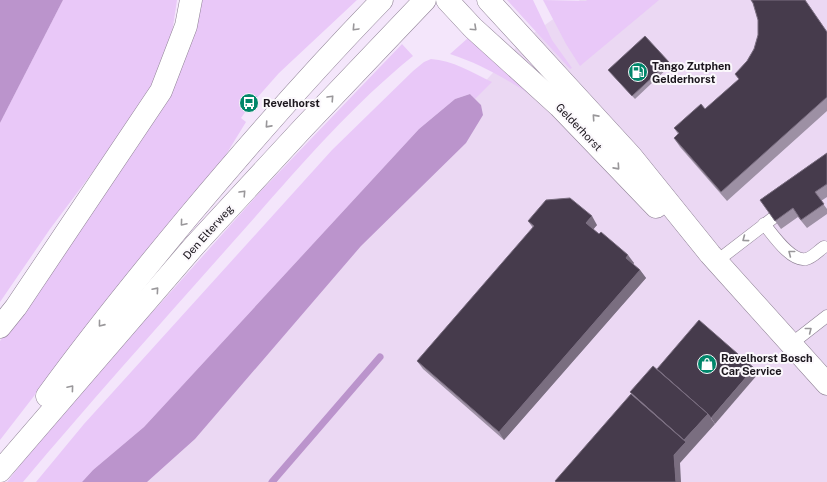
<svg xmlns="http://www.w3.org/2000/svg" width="827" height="482" font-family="'Public Sans',sans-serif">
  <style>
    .built { fill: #ebd8f3 }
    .green { fill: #e9c8f8 }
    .water { fill: #bb94cc }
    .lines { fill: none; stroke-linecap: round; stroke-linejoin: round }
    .stream { stroke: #bb94cc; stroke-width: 7 }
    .lane-casing { stroke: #8f8295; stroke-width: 13 }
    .street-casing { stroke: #8f8295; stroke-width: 23 }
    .secondary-casing { stroke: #8f8295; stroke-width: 23 }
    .primary-casing { stroke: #8f8295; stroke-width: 23 }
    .lane { stroke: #fff; stroke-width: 12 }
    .street { stroke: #fff; stroke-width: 22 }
    .secondary { stroke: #fff; stroke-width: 22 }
    .primary { stroke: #fff; stroke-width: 22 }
    .wall { fill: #9d90a4 }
    .shaded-wall { fill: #7a6e80 }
    .building { fill: #463b4c; stroke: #7a6e80 }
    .oneway { stroke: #99979a }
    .labels { text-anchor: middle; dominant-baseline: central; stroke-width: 4; stroke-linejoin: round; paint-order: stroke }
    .poi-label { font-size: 11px; font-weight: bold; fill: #1c171e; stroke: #fbf8fc; text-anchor: start }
    .street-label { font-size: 11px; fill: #1c171e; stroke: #fbf8fc }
  </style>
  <rect width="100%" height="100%" fill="#f4e6fb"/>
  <polygon class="built" points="580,0 827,0 827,482 121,482 521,42"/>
  <g class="green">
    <polygon points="63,0 177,0 168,60 134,117 50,229 0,302 0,123"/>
    <polygon points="201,0 357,0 279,73 256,99 251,95 244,103 249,107 241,118 246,122 216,171 99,312 0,440 0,341 44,280 179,73 190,46"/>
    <polygon points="507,0 533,0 552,40 572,68 570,69"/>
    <polygon points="543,0 586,1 587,0 659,0 580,66 566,44"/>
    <path d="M468 38 532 90 528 93C503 77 478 63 450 54Z"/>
    <path d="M402 44 413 56C345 111 290 178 232 243 162 322 91 401 23 482H7L79 389 96 370 159 305 260 192Z"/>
    <path d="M431 59C452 60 473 73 492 82L475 99 470 94 455 99 419 129 144 427 93 470 82 482H36L84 424 332 150 413 71 424 62Z"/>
  </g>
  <g class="water">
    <polygon points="0,0 63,0 0,123"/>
    <polygon points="470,94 481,105 483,115 466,143 361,246 195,439 147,482 82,482 93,470 144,427 419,129 455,99"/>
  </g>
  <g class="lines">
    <polyline class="stream" points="272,482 380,357"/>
    <defs>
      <g id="lane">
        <path d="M764 224C773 235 791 262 806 259 812 258 818 251 824 247"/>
        <polyline points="717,261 773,218"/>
        <polyline points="791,344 827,316"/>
      </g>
      <polyline id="street" points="0,327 16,307 161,91 186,26 191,0"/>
      <g id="secondary">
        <polyline points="447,0 473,28 559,106 656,207"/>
        <polyline points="488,0 631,156 710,254 827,384"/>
      </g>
      <g id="primary">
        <path d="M47 396C92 334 139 276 188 217 250 143 314 70 382 0"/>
        <polyline points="0,471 195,245 303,128 425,0"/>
      </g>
    </defs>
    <use href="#lane" class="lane-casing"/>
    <use href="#street" class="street-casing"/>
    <use href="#secondary" class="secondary-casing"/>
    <use href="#primary" class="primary-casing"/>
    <use href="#lane" class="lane"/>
    <use href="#street" class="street"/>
    <use href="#secondary" class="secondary"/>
    <use href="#primary" class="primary"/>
  </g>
  <g class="wall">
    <polygon points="827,32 827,111 727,201 680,147 674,138 678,134 674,128 705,109 739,79 735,74"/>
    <polygon points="669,62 671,65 635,99 608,70"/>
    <polygon points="827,153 827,197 821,201 827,209 827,214 807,228 798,217 781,229 760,200"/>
    <polygon points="528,221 597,225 593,229 634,263 633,264 640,270 646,278 504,440 423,369 417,361 533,228"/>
  </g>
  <g class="shaded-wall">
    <polygon points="592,216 597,225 592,231 586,223"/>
    <polygon points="628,255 634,263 632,266 626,258"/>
    <polygon points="640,270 646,278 504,440 499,432"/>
    <polygon points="754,368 758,374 715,424 711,418"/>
    <polygon points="708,414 715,424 680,463 681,482 676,482 674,455 686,442 684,440"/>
  </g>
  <g class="building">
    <polygon points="751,0 805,0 827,32 827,97 721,192 674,138 679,133 674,128 701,104 705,109 739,79 735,74 747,61 754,49 758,35 758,20 753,3"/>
    <polygon points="645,36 669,62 632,96 608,70"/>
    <polygon points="827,153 827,184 815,192 824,204 801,220 793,208 775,221 760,200"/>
    <polygon points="570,198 592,216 586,223 599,234 601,232 628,255 626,258 640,270 499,432 417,361 534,226 528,221 546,200"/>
    <polygon points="699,320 754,368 711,418 708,414 657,369"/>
    <polygon points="653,366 708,414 684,440 630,392"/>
    <polygon points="631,394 686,442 674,455 676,482 556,482 555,481"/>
  </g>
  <defs><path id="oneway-chevron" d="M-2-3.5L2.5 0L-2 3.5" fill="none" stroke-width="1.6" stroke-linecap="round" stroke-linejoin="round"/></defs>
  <g class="oneway">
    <use href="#oneway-chevron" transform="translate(355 28) rotate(133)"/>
    <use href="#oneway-chevron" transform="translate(474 28) rotate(43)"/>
    <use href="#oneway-chevron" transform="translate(331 98) rotate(-47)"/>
    <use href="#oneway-chevron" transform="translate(595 117) rotate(-132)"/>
    <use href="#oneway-chevron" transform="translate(268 125) rotate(132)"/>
    <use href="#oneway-chevron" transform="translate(617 167) rotate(48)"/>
    <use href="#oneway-chevron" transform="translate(243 193) rotate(-47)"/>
    <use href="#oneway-chevron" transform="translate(183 223) rotate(130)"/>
    <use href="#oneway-chevron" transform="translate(745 239) rotate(143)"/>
    <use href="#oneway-chevron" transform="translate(791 253) rotate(-142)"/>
    <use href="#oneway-chevron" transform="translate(156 290) rotate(-49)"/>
    <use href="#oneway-chevron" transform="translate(101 324) rotate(129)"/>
    <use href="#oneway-chevron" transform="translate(809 330) rotate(-38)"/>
    <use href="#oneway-chevron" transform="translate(71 388) rotate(-50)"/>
  </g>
  <defs>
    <symbol id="fuel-disc" viewBox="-11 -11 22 22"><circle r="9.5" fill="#00866a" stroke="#fbf8fc"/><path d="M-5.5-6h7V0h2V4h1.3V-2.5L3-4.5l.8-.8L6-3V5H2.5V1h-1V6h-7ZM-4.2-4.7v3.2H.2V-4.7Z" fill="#fff"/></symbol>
    <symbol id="bus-disc" viewBox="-11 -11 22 22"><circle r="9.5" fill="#00866a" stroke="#fbf8fc"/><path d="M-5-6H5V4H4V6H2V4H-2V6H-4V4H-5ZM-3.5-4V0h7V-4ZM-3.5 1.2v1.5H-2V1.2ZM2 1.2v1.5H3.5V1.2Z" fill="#fff"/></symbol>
    <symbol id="shop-disc" viewBox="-11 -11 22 22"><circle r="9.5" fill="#00866a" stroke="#fbf8fc"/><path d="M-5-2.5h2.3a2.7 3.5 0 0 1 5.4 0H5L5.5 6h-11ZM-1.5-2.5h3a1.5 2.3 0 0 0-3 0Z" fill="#fff"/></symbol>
  </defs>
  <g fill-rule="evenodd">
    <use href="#fuel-disc" x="627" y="61" width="22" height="22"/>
    <use href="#bus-disc" x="238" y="92" width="22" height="22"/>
    <use href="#shop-disc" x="696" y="353" width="22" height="22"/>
  </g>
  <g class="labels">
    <g class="poi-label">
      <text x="652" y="66">Tango Zutphen<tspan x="652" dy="13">Gelderhorst</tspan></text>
      <text x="263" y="103">Revelhorst</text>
      <text x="721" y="358">Revelhorst Bosch<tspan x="721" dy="13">Car Service</tspan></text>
    </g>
    <g class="street-label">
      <text transform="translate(579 127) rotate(46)">Gelderhorst</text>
      <text transform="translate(208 232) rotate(-48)">Den Elterweg</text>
    </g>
  </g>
</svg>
